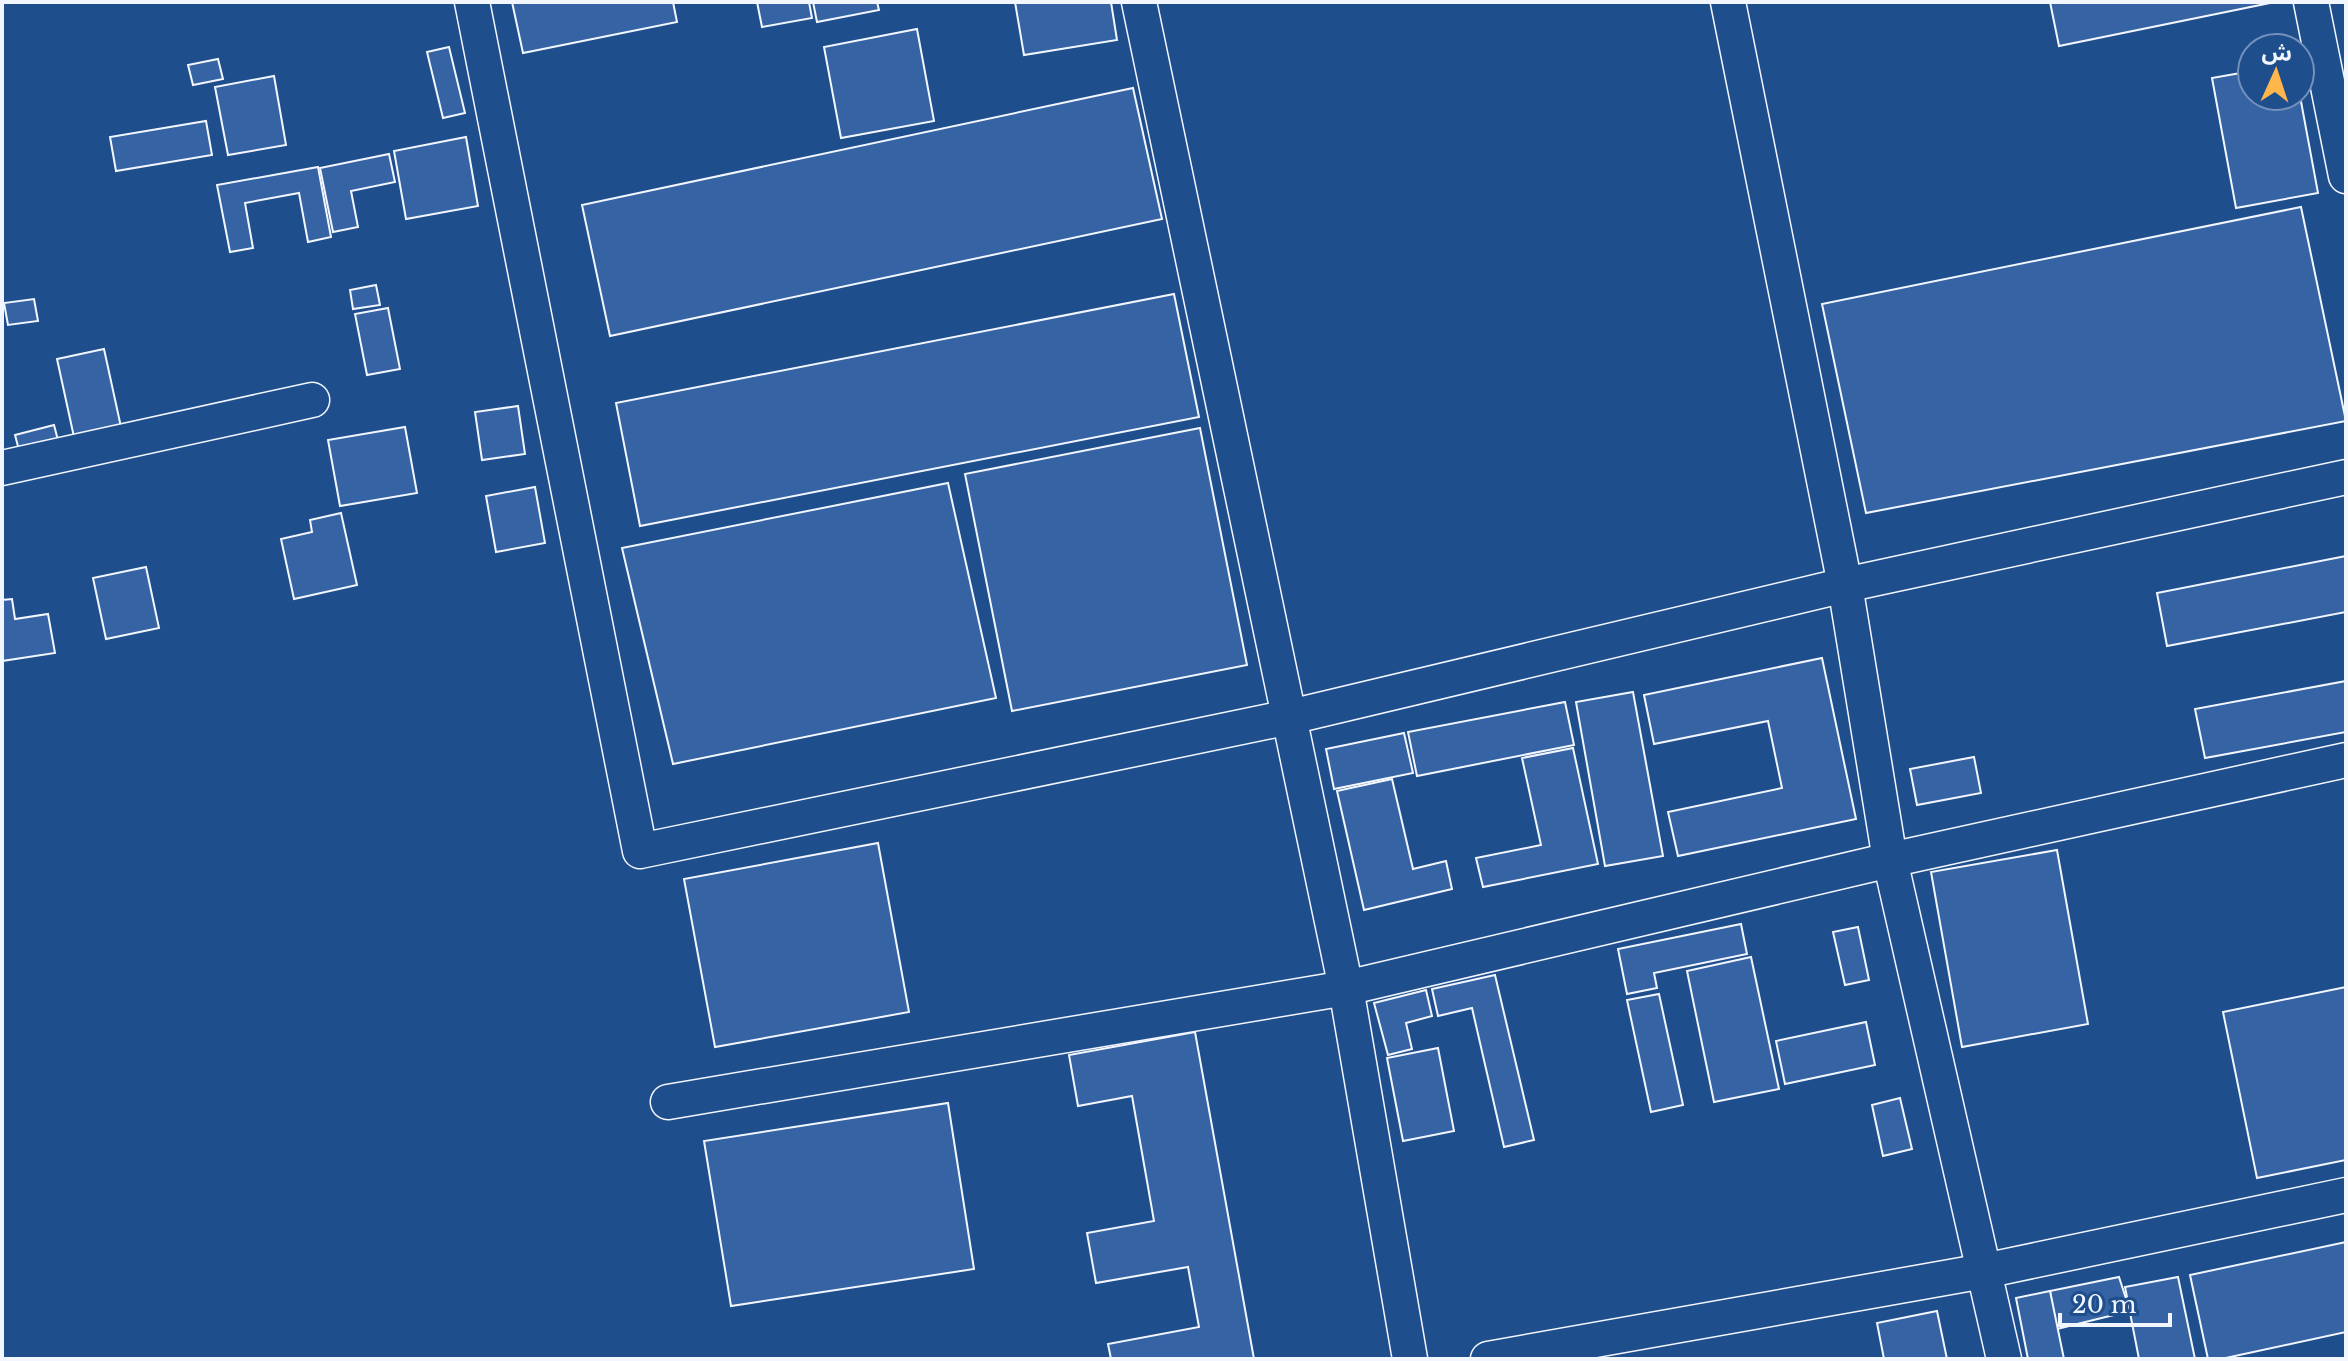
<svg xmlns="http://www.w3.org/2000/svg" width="2348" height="1361" font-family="'Libre Baskerville','Noto Sans Arabic',serif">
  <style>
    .building { fill: #3563a3; stroke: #f2f6ff; stroke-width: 2 }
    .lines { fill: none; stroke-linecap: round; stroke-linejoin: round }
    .minor-casing { stroke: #f2f6ff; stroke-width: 37 }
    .minor { stroke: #1f4e8c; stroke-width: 34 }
  </style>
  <rect width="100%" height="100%" fill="#1f4e8c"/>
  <g class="building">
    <polygon points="512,2 673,2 677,22 523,53"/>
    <polygon points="757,2 809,2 812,18 762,27"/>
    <polygon points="813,2 877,2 879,10 817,22"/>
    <polygon points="1015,2 1111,2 1117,40 1024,55"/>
    <polygon points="2050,2 2275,2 2059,46"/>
    <polygon points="917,29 934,121 841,138 824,47"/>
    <polygon points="449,47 465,113 443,118 427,52"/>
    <polygon points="218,59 223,79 193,85 188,65"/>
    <polygon points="2252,71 2252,96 2300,96 2318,193 2236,208 2212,78"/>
    <polygon points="274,76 286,145 228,155 215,87"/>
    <polygon points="1133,88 1162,219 610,336 582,205"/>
    <polygon points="206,121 212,155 116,171 110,137"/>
    <polygon points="466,137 478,206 406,219 394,151"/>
    <polygon points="389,154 395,182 351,191 358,227 333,232 320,168"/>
    <polygon points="318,167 331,237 308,242 299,193 245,203 253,248 230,252 217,185"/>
    <polygon points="2301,207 2346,421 1866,513 1822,304"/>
    <polygon points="376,285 380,305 353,309 350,290"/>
    <polygon points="1174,294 1199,417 640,526 616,403"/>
    <polygon points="34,299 38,321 8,325 4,303"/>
    <polygon points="388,308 400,369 367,375 355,314"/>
    <polygon points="104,349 121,427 74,437 57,359"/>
    <polygon points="518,406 525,454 482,460 475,412"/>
    <polygon points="54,425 59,444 20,454 15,435"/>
    <polygon points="405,427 417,493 340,506 328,440"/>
    <polygon points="1200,428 1247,665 1012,711 965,474"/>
    <polygon points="948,483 996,698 673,764 622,548"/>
    <polygon points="535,487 545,543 496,552 486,496"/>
    <polygon points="341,513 357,585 294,599 281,539 312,532 310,520"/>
    <polygon points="2346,556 2346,612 2167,646 2157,593"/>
    <polygon points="146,567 159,628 106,639 93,578"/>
    <polygon points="12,599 15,619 48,614 55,653 2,661 2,600"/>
    <polygon points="1822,658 1856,819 1678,856 1668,812 1782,788 1768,721 1654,744 1644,695"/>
    <polygon points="2346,681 2346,732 2205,758 2195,709"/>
    <polygon points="1633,692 1663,856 1605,866 1576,702"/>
    <polygon points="1565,702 1574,745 1417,776 1408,732"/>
    <polygon points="1404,733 1413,773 1334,789 1326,749"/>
    <polygon points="1573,748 1598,864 1483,887 1476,858 1541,845 1522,758"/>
    <polygon points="1974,757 1981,793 1917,805 1910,769"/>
    <polygon points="1392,779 1413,869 1446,861 1452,889 1364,910 1337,791"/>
    <polygon points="878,843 909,1012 715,1047 684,879"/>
    <polygon points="2057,850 2088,1024 1962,1047 1931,872"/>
    <polygon points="1741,924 1747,954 1654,973 1657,988 1627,994 1618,949"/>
    <polygon points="1858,927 1869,980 1845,985 1833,932"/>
    <polygon points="1751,957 1779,1089 1714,1102 1687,971"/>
    <polygon points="1495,975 1534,1140 1504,1147 1472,1008 1438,1016 1432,989"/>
    <polygon points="2346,987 2346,1160 2257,1178 2223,1012"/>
    <polygon points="1426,990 1432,1016 1406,1023 1412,1049 1388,1055 1374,1003"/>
    <polygon points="1659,994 1683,1105 1651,1112 1627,1000"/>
    <polygon points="1866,1022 1875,1065 1785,1084 1776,1041"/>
    <polygon points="1195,1032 1254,1359 1111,1359 1108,1344 1199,1327 1188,1267 1096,1283 1087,1233 1154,1221 1132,1096 1078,1106 1069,1055"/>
    <polygon points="1438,1048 1454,1131 1403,1141 1387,1058"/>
    <polygon points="1900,1098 1912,1149 1883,1156 1872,1105"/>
    <polygon points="948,1103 974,1269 731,1306 704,1141"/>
    <polygon points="2346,1242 2346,1332 2221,1359 2208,1359 2190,1275"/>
    <polygon points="2119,1277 2130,1311 2057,1329 2050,1291"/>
    <polygon points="2178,1277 2195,1359 2139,1359 2125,1287"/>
    <polygon points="2050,1291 2064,1359 2028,1359 2016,1298"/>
    <polygon points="1937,1311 1947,1359 1884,1359 1877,1323"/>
  </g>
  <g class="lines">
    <defs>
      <g id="minor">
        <polyline points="472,2 640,851 1290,717 1845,585 2346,477"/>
        <polyline points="1139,2 1346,988 1410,1359"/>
        <polyline points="1728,2 1845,585 1890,860 2004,1359"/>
        <polyline points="2311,2 2346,176"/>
        <polyline points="2,468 312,400"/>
        <polyline points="668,1102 1346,988 1890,860 2346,760"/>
        <polyline points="1488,1359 1984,1271 2346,1195"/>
      </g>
    </defs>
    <use href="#minor" class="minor-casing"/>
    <use href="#minor" class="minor"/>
  </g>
  <rect width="2348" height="1361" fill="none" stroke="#f2f6ff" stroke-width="8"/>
  <g transform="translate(2276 72) rotate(3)"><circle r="38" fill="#1f4e8c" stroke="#7391ba" stroke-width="2"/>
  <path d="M0-6L14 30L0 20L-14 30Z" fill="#ffb74d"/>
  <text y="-12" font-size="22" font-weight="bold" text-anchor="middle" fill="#f2f6ff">ش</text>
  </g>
  <path d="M2060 1313v12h110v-12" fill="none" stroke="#f2f6ff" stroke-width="4"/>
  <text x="2072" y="1313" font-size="24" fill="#f2f6ff" stroke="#1f4e8c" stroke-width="6" paint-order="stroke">20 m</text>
</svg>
